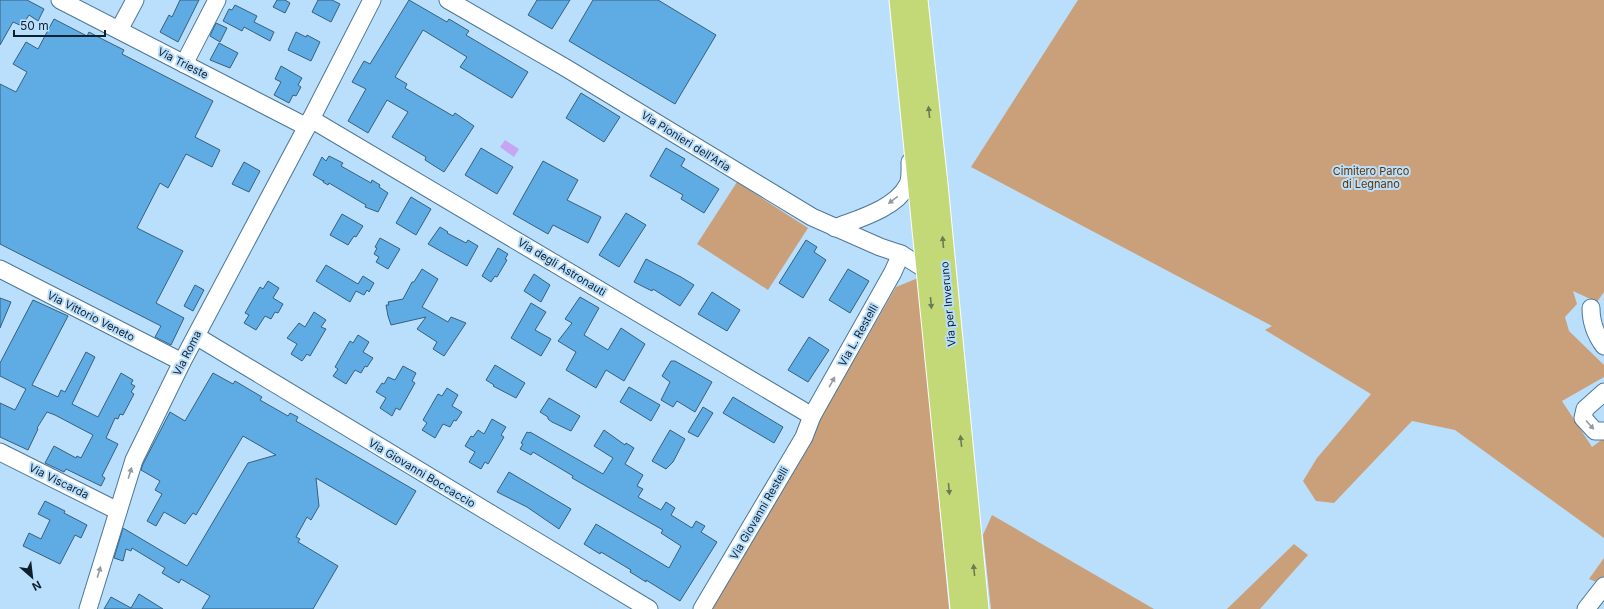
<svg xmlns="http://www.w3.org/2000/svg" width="1604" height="609" font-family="Inter,sans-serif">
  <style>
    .green { fill: #caa07a }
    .water { fill: #c6a6f4 }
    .building { fill: #5face5; stroke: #36607f }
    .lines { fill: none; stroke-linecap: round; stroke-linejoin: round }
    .minor-casing { stroke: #4c7797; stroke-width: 19 }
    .major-casing { stroke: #fff; stroke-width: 23 }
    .minor { stroke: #fff; stroke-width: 17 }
    .major { stroke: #c3d978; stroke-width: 21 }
    .oneway { fill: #697c52 }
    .oneway2 { fill: #939ba0 }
    .labels { text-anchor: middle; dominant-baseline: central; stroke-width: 4; stroke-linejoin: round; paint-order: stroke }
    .street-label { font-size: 11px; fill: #0f202d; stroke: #badffc }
    .park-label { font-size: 11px; fill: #5e3200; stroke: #badffc }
  </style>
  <rect width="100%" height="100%" fill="#badffc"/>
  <g class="green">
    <polygon points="1078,0 1604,0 1604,292 1597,302 1573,291 1577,304 1565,317 1569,331 1604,365 1604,377 1562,401 1592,447 1604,438 1604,538 1455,430 1412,421 1334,503 1316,501 1303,481 1317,458 1371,394 1265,330 1272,326 971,167"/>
    <polygon points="737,182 808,228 768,290 697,244"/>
    <polygon points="918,278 949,609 711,609 896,287"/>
    <polygon points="992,515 1154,609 991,609 983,535"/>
    <polygon points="1294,544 1308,555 1260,609 1227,609"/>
    <polygon points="1604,558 1604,579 1599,583 1589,579"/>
  </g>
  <polygon class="water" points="505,140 519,149 514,157 500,147"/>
  <g class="building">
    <polygon points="0,0 27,0 44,9 38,21 29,15 22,26 13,22 0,45"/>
    <polygon points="180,0 199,0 178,42 160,32 169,15 172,17"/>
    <polygon points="277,0 285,0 290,3 285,13 273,7"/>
    <polygon points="318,0 332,0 340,4 331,22 312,12"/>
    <polygon points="409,0 447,22 449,19 469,31 466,35 528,72 512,98 460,67 467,57 423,30 395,77 407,84 405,88 453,116 455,113 474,126 444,172 425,160 426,157 392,137 408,112 387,100 368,133 348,121 366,89 352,82 364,61 370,64"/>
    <polygon points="537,0 570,0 552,29 528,15"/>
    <polygon points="593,0 658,0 716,35 675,104 569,41"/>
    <polygon points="235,5 257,16 254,22 274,32 270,41 244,27 242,31 223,21 229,9 232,10"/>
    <polygon points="54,19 87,36 89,32 106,41 124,50 122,54 213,101 195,137 220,150 212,167 186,154 168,188 160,183 137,228 183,251 156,303 184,318 171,345 155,337 161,326 0,244 0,84 16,92 27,72 13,64 26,42 38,49"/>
    <polygon points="216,23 227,28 220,42 210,36"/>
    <polygon points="296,32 306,37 307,35 320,42 311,61 288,50"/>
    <polygon points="219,43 238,53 230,68 210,60"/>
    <polygon points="281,66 302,78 298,85 301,87 296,96 293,95 289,103 274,95 281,82 275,79"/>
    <polygon points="581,93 620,117 604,142 566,118"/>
    <polygon points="481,148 513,167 497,194 465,175"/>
    <polygon points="666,148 685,159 681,166 719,189 704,213 681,199 683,195 650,176"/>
    <polygon points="329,156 343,163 341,166 371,183 372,180 380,185 379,187 388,193 378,212 365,207 366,205 329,183 328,185 323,182 324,180 323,181 313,175 322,157 326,161"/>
    <polygon points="543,161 578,180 567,200 601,217 588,243 553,225 548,234 513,214"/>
    <polygon points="244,162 260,171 249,192 232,184"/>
    <polygon points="411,197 431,209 416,235 396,223"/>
    <polygon points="626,213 646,225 619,267 599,255"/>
    <polygon points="342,214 363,226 356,237 354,236 348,245 330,235"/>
    <polygon points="440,227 448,232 447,233 466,243 468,240 478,246 467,266 428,244"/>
    <polygon points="380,238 400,249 388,269 376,262 379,257 374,254 377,248 375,247"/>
    <polygon points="806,240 817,247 814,252 826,260 803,298 779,283"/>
    <polygon points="498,248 508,254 505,259 507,260 497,277 495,276 491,282 482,276"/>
    <polygon points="646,259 681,277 694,285 680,306 653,289 652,291 634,282"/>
    <polygon points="326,265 358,284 363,276 374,283 369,292 367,290 364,295 356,291 350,302 316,281"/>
    <polygon points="422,269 438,279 422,307 448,322 451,317 466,323 444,356 433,349 437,342 417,329 426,317 391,325 388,316 386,305 389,305 388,302 403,299 412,282 414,282"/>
    <polygon points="848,269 869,281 850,313 829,300"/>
    <polygon points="534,274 550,285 541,302 524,291"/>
    <polygon points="268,281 279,288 273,298 283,304 278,313 275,312 271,319 265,316 256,330 244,323 249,315 245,313 260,287 263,289"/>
    <polygon points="195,285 204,290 193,311 184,306"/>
    <polygon points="712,292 740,310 727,331 698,314"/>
    <polygon points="580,297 599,308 584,335 608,350 621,328 645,344 624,381 606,370 596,388 566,370 576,352 558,341 572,323 565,319"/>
    <polygon points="0,298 11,302 0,328"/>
    <polygon points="33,300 68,316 32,385 58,397 61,390 65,392 86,352 95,357 72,404 98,417 121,373 133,380 131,384 135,386 131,392 134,394 123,415 120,414 118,419 115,418 106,438 118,444 102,476 105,478 101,486 66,469 64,472 45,463 54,446 76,458 77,456 81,458 93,435 55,415 47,412 37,428 38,429 28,450 0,437 0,403 15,410 26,389 0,376 0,363"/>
    <polygon points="531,303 546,312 535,330 551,339 541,356 511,338"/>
    <polygon points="314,312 326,320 321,327 326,329 310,356 307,354 302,361 291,354 297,344 287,338 299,323 305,327"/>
    <polygon points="358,335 369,342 363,352 373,358 367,367 365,366 361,373 355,370 346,384 333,376 338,369 335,367 350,341 353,343"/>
    <polygon points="809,337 829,350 808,382 788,370"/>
    <polygon points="671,361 675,361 712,382 695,412 677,401 673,407 661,400 670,382 662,376"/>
    <polygon points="495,365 525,383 516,398 493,386 494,385 486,380"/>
    <polygon points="403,366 416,373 412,381 415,383 400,410 396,408 392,416 380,408 386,398 376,392 382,383 384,384 388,377 395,380"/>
    <polygon points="213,373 233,384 235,381 262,397 260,400 288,416 290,413 298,417 296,421 416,491 396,525 316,478 319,506 311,520 307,517 296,537 300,539 298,542 338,566 313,609 202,609 210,596 181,579 179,583 162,573 165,568 132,548 131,551 126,549 123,561 114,558 123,528 187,566 248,463 276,455 243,436 196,515 193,513 185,524 164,512 156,526 147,521 162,494 155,490 160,481 141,470 143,464 170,412 185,421"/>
    <polygon points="629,387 660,405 651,421 620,402"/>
    <polygon points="447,388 458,395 452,406 462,412 456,421 454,420 450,427 443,424 435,438 422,430 427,423 423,420 438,394 442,396"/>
    <polygon points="733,397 783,427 774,443 723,413"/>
    <polygon points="549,398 580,416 571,431 552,422 548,419 548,417 540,412"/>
    <polygon points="703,407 713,413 698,437 688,432"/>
    <polygon points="492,419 506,427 501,435 504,437 488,464 485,462 481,469 469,462 475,452 465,446 471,436 473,437 478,430 484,434"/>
    <polygon points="604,430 625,445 626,443 634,448 625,464 643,475 637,486 643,489 638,497 661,510 666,502 675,508 671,515 692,528 696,521 705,526 701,532 717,542 680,601 646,580 646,582 635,575 630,572 631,570 601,552 600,554 584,544 596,524 669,568 681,546 661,533 663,530 572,478 573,476 533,452 531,455 520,449 523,444 521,443 527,432 529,433 530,432 603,474 613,458 594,446"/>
    <polygon points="670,430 685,439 673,462 666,469 652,461"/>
    <polygon points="509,472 571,509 559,529 527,507 497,492"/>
    <polygon points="45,501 65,511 64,513 87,525 81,538 75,535 60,564 23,546 29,533 41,539 50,520 38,514"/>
    <polygon points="139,594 163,609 104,609 111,597 131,608"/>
  </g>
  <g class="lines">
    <defs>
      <g id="minor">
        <polyline points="60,0 307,127"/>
        <polyline points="448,0 566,68 812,217 880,247 901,254 928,271"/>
        <polyline points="119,30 135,0"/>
        <polyline points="184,64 217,0"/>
        <polyline points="311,119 812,416"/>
        <path d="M835 228C857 219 895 209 907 186 911 180 910 169 910 162"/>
        <polyline points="0,269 182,362"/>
        <path d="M1591 308C1591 323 1595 334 1604 346"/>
        <polyline points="196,336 649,609"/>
        <polyline points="1604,392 1585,409 1583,418 1595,431 1604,431"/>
        <polyline points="0,452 118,511"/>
        <polyline points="88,609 134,460 182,362 311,119 372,0"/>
        <polyline points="702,609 804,437 812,416 893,272 901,254"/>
        <polyline points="1586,609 1604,586"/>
      </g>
      <g id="major">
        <polyline points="900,0 961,609"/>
        <polyline points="917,0 937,184 978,609"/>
      </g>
    </defs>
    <use href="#minor" class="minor-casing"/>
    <use href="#major" class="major-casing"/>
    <use href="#minor" class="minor"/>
    <use href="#major" class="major"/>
  </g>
  <defs><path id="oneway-solid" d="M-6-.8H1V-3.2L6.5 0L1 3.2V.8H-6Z"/></defs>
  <g class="oneway">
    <use href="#oneway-solid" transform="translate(929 112) rotate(-96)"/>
    <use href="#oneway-solid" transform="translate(943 242) rotate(-95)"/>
    <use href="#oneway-solid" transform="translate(931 303) rotate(85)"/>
    <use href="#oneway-solid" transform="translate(961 441) rotate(-96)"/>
    <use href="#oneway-solid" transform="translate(949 489) rotate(85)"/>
    <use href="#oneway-solid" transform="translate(974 570) rotate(-96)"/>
  </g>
  <g class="oneway2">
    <use href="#oneway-solid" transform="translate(893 200) rotate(143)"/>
    <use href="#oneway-solid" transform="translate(832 382) rotate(-61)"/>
    <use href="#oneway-solid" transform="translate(1590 425) rotate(48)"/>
    <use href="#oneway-solid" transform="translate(130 473) rotate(-73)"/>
    <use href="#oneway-solid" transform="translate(99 572) rotate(-73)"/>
  </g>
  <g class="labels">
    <g class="street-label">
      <text transform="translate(183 63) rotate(27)">Via Trieste</text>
      <text transform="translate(686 141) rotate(32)">Via Pionieri dell'Aria</text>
      <text transform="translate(562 267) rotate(31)">Via degli Astronauti</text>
      <text transform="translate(948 304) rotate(-95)">Via per Inveruno</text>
      <text transform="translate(91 316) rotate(27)">Via Vittorio Veneto</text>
      <text transform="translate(858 335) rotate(-61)">Via L. Restelli</text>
      <text transform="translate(187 353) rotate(-63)">Via Roma</text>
      <text transform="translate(422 473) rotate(31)">Via Giovanni Boccaccio</text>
      <text transform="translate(59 481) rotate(26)">Via Viscarda</text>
      <text transform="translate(759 513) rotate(-60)">Via Giovanni Restelli</text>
    </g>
    <g class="park-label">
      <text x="1371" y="171">Cimitero Parco<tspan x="1371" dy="13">di Legnano</tspan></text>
    </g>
  </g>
  <g transform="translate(32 577) rotate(152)" stroke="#badffc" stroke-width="3" paint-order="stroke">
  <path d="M0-3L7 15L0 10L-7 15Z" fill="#0f202d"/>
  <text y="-6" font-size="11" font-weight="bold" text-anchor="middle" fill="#0f202d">N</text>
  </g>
  <path d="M14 30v6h91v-6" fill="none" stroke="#0f202d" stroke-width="2"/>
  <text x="20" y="30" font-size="12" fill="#0f202d" stroke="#badffc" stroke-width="3" paint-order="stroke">50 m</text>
</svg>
